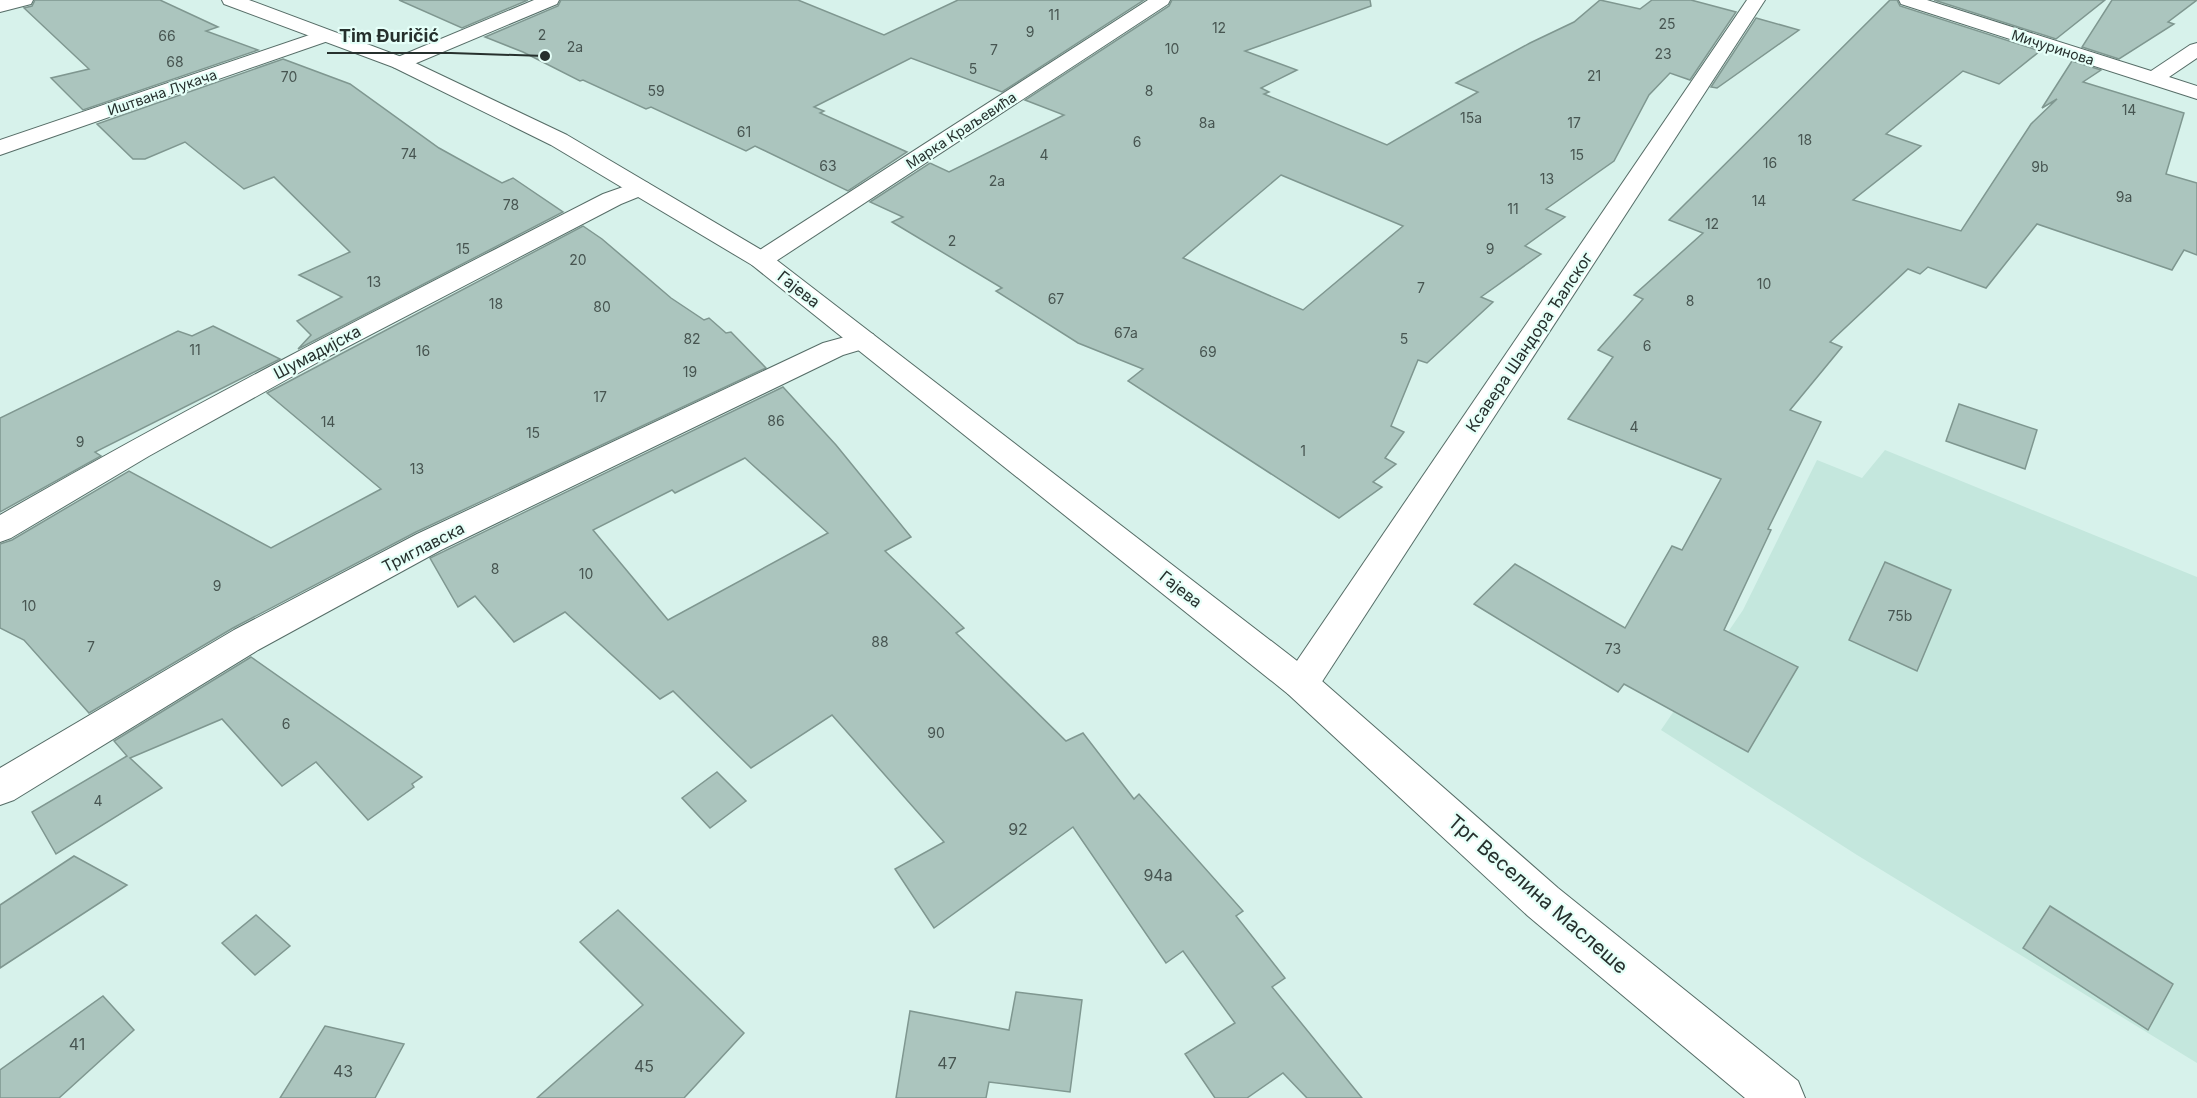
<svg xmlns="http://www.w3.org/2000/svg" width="2197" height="1098" font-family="Inter,sans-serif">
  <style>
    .built { fill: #c4e7dd }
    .building { fill: #abc5be; stroke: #7f9790; stroke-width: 1.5; fill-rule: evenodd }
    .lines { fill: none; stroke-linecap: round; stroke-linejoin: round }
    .minor-casing { stroke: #566d67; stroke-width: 2 }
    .tertiary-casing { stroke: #566d67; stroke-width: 2 }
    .minor { fill: #fff; fill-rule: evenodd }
    .tertiary { fill: #fff; fill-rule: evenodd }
    .labels { text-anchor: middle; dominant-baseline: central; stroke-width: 4.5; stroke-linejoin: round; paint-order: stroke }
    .number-label { font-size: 14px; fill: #475551 }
    .far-street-label { font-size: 14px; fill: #26302d; stroke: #e5fff8 }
    .street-label { font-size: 16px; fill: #26302d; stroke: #e5fff8 }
    .near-number-label { font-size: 16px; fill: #475551 }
    .near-street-label { font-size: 20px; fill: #26302d; stroke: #e5fff8 }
    .leader { fill: none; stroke: #26302d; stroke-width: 2 }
    .callout-dot { fill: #26302d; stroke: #e5fff8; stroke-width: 2 }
    .callout-label { font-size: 18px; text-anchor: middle; font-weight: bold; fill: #26302d; stroke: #e5fff8; stroke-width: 4.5; stroke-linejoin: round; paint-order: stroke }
  </style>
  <rect width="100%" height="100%" fill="#d7f2eb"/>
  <polygon class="built" points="1885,450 2197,577 2197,1063 1857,855 1661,730 1743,610 1817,460 1862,478"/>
  <g class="building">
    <polygon points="35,0 160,0 218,27 206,31 258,50 83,110 51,78 89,69 24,8 32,6"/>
    <polygon points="399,0 528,0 462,28"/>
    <polygon points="561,0 798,0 884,35 958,0 1144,0 1002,92 911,58 814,107 824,111 820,113 907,152 848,191 755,146 746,151 651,107 646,109 583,80 580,81 523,52 485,37 558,6"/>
    <path d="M1172 0H1370L1371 6 1245 51 1297 70 1261 88 1269 92 1264 94 1387 145 1478 92 1456 83 1530 43 1574 22 1600 0 1640 9 1652 0H1691L1736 12 1690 80 1670 73 1649 95 1614 161 1546 209 1565 217 1525 246 1541 254 1481 297 1493 302 1427 363 1418 360 1391 426 1404 432 1385 458 1396 464 1373 482 1382 487 1339 518 1128 381 1143 369 1078 343 996 291 1002 288 892 222 903 217 870 202 930 163 949 172 1064 115 1025 100 1169 6ZM1281 175 1403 226 1303 310 1183 258Z"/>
    <polygon points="1890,0 1897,0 1900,6 2040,51 1999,84 1963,71 1886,134 1921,146 1853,200 1961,231 2031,124 2057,99 2042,108 2072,61 2101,70 2083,82 2184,113 2166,174 2197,183 2197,255 2184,250 2172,270 2037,224 1986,288 1928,267 1920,274 1908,269 1830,342 1842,347 1790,410 1821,422 1768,529 1771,530 1724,630 1798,667 1748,752 1624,684 1618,692 1474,604 1515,564 1625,628 1672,546 1682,550 1721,479 1568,419 1613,357 1598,350 1643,299 1634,295 1703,233 1669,220"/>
    <polygon points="1934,0 2105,0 2056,39"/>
    <polygon points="2112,0 2197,0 2168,22 2174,24 2119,59 2082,47"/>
    <polygon points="1756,18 1799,30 1717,88 1711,87"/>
    <polygon points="283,59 350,84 439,148 502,183 513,178 563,212 298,349 311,335 297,321 342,297 299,275 350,252 274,177 244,189 185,142 145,159 133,159 97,124"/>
    <polygon points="583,226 602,239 671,298 704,320 709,318 726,333 731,332 766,368 416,532 233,628 89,713 24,640 0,628 0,544 12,540 129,471 271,548 381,489 267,393"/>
    <polygon points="213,326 280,359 95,452 101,456 0,512 0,418 178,331 192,336"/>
    <path d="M783 387 836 445 911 537 885 551 964 628 956 633 1066 741 1083 733 1134 799 1139 794 1243 911 1236 916 1285 978 1272 987 1362 1098H1307L1283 1073 1247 1098H1215L1185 1054 1235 1023 1183 951 1166 963 1073 827 934 928 895 869 944 842 832 715 751 768 673 691 660 699 565 612 514 642 475 596 458 607 430 558ZM745 458 828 533 668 620 593 530 672 490 675 493Z"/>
    <polygon points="1959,404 2037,430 2025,469 1946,441"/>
    <polygon points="1885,562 1951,590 1917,671 1849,640"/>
    <polygon points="251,657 422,777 412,784 414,787 368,820 316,762 282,786 222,719 130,758 162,788 56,854 32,812 127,756 114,741"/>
    <polygon points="717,772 746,801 710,828 682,798"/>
    <polygon points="74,856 127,885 0,968 0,905"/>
    <polygon points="2050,906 2173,984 2148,1030 2023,948"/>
    <polygon points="618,910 744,1033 684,1098 537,1098 643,1005 580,942"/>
    <polygon points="256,915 290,946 255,975 222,943"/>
    <polygon points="1016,992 1082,1000 1070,1092 989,1082 986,1098 896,1098 910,1011 1009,1030"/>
    <polygon points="103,996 134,1030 59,1098 0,1098 0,1070"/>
    <polygon points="325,1026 404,1044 375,1098 280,1098"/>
  </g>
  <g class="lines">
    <defs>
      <g id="minor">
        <polygon points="0,0 33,0 31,4 0,12"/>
        <polygon points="534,0 559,0 557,4 407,67 400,69 393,67 390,63 393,59"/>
        <polygon points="1148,0 1170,0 1168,4 770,265 761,268 752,265 748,260 752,255"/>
        <polygon points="1747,0 1765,0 1314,694 1301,698 1288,694 1283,684 1288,674"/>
        <polygon points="1899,0 1927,0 2151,71 2190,45 2197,43 2197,58 2169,77 2197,86 2197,99 1901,4"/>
        <polygon points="324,30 331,32 334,36 331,40 0,155 0,140"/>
        <path d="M640 181 648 183 652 188 648 193 621 204 320 361 149 456 11 538 0 542V515C198 401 400 298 603 194Z"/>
        <polygon points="863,332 873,334 877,340 873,346 843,355 441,550 258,650 14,800 0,805 0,768 234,630 417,534 823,343"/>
      </g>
      <polygon id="tertiary" points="222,0 249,0 407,59 567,135 770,255 1314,674 1558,888 1798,1081 1805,1098 1745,1098 1528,916 1288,694 752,265 551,145 393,67 224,4"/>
    </defs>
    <use href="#minor" class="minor-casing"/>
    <use href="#tertiary" class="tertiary-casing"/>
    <use href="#minor" class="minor"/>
    <use href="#tertiary" class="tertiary"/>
  </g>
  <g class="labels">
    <g class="number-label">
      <text x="1054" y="14">11</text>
      <text x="1667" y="23">25</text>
      <text x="1219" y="27">12</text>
      <text x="1030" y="31">9</text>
      <text x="542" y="34">2</text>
      <text x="167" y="35">66</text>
      <text x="575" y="46">2a</text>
      <text x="1172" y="48">10</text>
      <text x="994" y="49">7</text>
      <text x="1663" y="53">23</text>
      <text x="175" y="61">68</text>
      <text x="973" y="68">5</text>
      <text x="1594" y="75">21</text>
      <text x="289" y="76">70</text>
      <text x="656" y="90">59</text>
      <text x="1149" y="90">8</text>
      <text x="2129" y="109">14</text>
      <text x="1471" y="117">15a</text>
      <text x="1207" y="122">8a</text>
      <text x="1574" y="122">17</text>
      <text x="744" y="131">61</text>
      <text x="1805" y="139">18</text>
      <text x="1137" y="141">6</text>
      <text x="409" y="153">74</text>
      <text x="1044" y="154">4</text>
      <text x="1577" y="154">15</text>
      <text x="1770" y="162">16</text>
      <text x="828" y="165">63</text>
      <text x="2040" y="166">9b</text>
      <text x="1547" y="178">13</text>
      <text x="997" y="180">2a</text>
      <text x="2124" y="196">9a</text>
      <text x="1759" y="200">14</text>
      <text x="511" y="204">78</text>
      <text x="1513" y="208">11</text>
      <text x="1712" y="223">12</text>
      <text x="952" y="240">2</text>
      <text x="463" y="248">15</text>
      <text x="1490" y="248">9</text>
      <text x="578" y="259">20</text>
      <text x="374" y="281">13</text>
      <text x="1764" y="283">10</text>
      <text x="1421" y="287">7</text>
      <text x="1056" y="298">67</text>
      <text x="1690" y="300">8</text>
      <text x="496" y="303">18</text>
      <text x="602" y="306">80</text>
      <text x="1126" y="332">67a</text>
      <text x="692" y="338">82</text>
      <text x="1404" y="338">5</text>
      <text x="1647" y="345">6</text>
      <text x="195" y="349">11</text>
      <text x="423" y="350">16</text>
      <text x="1208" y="351">69</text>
      <text x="690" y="371">19</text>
      <text x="600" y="396">17</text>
      <text x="776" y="420">86</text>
      <text x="328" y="421">14</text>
      <text x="1634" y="426">4</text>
      <text x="533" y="432">15</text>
      <text x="80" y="441">9</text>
      <text x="1303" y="450">1</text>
      <text x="417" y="468">13</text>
      <text x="495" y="568">8</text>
      <text x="586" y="573">10</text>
      <text x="217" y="585">9</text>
      <text x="29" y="605">10</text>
      <text x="1900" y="615">75b</text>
      <text x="880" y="641">88</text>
      <text x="91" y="646">7</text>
      <text x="1613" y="648">73</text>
      <text x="286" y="723">6</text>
      <text x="936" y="732">90</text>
      <text x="98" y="800">4</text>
    </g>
    <g class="far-street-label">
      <text transform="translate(2053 47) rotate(18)">Мичуринова</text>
      <text transform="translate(162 92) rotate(-19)">Иштвана Лукача</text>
      <text transform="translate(961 130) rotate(-33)">Марка Краљевића</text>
    </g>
    <g class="street-label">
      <text transform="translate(799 289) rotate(38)">Гајева</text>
      <text transform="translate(1529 342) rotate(-56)">Ксавера Шандора Ђалског</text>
      <text transform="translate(317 352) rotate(-28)">Шумадијска</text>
      <text transform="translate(423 547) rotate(-27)">Триглавска</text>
      <text transform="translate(1181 589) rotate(38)">Гајева</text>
    </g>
    <g class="near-number-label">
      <text x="1018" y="829">92</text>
      <text x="1158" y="875">94a</text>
      <text x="77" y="1044">41</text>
      <text x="947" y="1063">47</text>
      <text x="644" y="1066">45</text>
      <text x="343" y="1071">43</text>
    </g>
    <g class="near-street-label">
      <text transform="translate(1538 894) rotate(41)">Трг Веселина Маслеше</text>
    </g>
  </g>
  <path class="leader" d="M545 56L451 53H327"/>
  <circle class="callout-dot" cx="545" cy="56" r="6"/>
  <g class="callout-label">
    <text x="389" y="42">Tim Đuričić</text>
  </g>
</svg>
